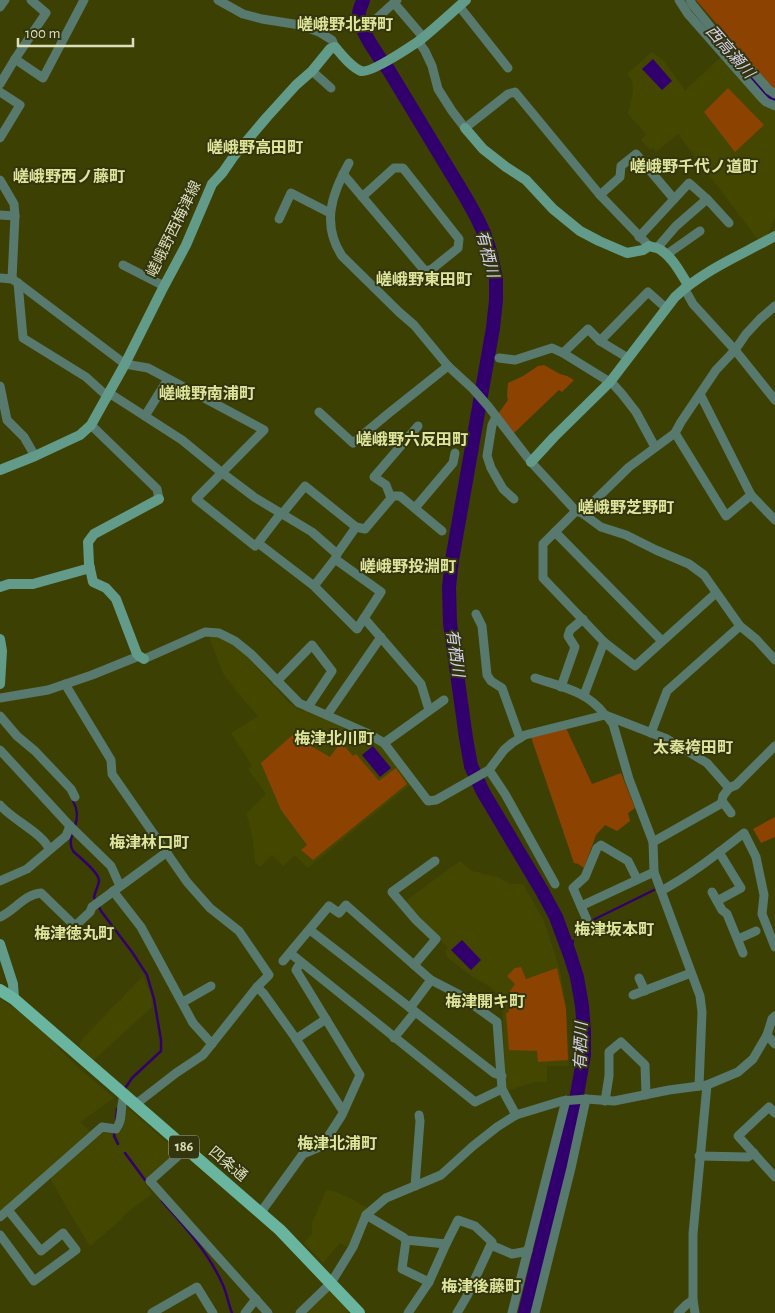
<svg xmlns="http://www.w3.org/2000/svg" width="775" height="1313" font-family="'Alegreya Sans','Noto Sans JP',sans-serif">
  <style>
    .built { fill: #444700 }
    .green { fill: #8c4200 }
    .water { fill: #31006d }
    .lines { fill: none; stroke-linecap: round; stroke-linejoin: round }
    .stream { stroke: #31006d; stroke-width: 2.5 }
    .river { stroke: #31006d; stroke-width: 14 }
    .street { stroke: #57796e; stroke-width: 9 }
    .secondary { stroke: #629b8a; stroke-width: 10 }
    .primary { stroke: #6ab59f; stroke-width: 12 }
    .labels { text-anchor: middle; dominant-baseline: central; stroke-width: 4; stroke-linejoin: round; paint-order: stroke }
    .shield { fill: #32350e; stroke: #a8ac87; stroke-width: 1 }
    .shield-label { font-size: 14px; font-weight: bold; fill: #dbdfbb }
    .street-label { font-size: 15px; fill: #dbdfbb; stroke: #32350e }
    .neighbourhood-label { font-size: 16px; font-weight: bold; fill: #dfe69b; stroke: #32350e }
    .water-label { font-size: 16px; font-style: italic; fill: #d5d1ec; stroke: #32350e }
  </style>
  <rect width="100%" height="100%" fill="#3d4003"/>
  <g class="built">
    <polygon points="652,52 663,60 685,90 721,57 775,109 775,217 768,235 759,241 678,134 656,152 653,148 650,150 641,140 646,134 628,114 633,91 632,81 627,74"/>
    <polygon points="219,636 230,642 241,650 289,703 300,710 312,713 331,722 373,739 382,747 411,784 308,868 295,855 283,866 272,855 260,867 255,863 252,835 248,819 246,814 266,794 248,769 252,766 231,733 258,716 235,690 223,673 209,638"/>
    <polygon points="460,861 467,867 472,871 498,877 510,884 523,884 544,921 560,970 566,1008 569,1066 547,1066 547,1082 534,1082 507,1091 506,1090 502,1001 500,996 489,986 473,977 449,959 445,952 448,948 404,902"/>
    <polygon points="143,976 151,995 152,1007 94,1060 79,1046 83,1038"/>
    <polygon points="0,999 18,1011 58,1045 57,1047 80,1069 114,1098 80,1122 91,1133 0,1212"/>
    <polygon points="127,1107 175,1150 175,1153 144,1182 152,1194 123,1216 122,1219 90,1246 71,1215 50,1178 104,1131 107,1131 113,1135 117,1145 120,1143 116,1133 123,1129 124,1109"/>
    <polygon points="326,1190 334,1191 352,1199 367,1208 359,1221 353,1242 349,1248 340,1243 323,1263 304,1243 312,1234 312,1223"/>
    <polygon points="328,1288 349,1311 347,1313 304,1313"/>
  </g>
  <g class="green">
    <polygon points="696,0 775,0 775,90 772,88"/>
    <polygon points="728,88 764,125 735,152 704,112"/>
    <polygon points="544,365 560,374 567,376 574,380 562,392 559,390 513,434 498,414 508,400 507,396 508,383 523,376 538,366"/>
    <polygon points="566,728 592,784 621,773 635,808 628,813 630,821 617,831 605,825 596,835 584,868 578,864 574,863 531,737"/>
    <polygon points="297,731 301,734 299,739 330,757 341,742 353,756 356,754 379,781 396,768 407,784 313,860 301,850 307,845 281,810 261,763"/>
    <polygon points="775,817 775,837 761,843 753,829"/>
    <polygon points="521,967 526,979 557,968 566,1008 568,1060 538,1062 537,1051 509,1050 506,1013 509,1012 508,994 515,984 507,976 515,968"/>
  </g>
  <g class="water">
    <polygon points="653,59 672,81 662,90 642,69"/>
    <polygon points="373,746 391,768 380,777 362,755"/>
    <polygon points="462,940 481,960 471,970 451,950"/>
  </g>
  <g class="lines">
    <g class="stream">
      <path d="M73 801C78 810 78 817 75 826"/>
      <path d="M73 831C71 839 69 844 73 851 79 857 100 873 99 881 98 887 95 892 94 897L101 911 132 952 147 975 154 999 161 1040V1051L132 1078 124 1090"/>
      <polyline points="575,936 586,925 593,920 654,890"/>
      <polyline points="570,955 573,941"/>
      <polyline points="116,1121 117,1109"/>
      <polyline points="115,1131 114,1136 118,1144"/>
      <polyline points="125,1153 145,1180"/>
      <path d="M162 1201C185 1227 208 1252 222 1283 227 1293 228 1303 232 1313"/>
    </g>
    <g class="river">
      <path d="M363 0C362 5 358 11 359 15 359 29 379 58 388 69L466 198 477 218 484 233 490 251 496 278V300L493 328 452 560 449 587 450 623 466 738 471 766 483 792 542 891 556 917 570 955 577 977 582 1006 584 1030V1055L575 1106 525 1313"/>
      <polyline points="703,22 769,98 775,102"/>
    </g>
    <g class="street">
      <polyline points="218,0 243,14 262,19 300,25 319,32 332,40 335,47"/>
      <polyline points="679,0 688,14 761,97 766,102 775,106"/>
      <polyline points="690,0 692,4 714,31 719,33 769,90 775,94"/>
      <polyline points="394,3 423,37"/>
      <polyline points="459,6 508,68"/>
      <polyline points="0,7 5,0"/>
      <polyline points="375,20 397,0"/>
      <polyline points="418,41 425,51 432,66 438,89 452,111 465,128 508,94 515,92 600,195 649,246"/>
      <polyline points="15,59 43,78 84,0"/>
      <polyline points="312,71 331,88"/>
      <polyline points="0,84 15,59 46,13 31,0"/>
      <polyline points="0,92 20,105 0,138"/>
      <path d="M349 163C332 193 321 224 342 256L399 312 414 325 448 366 473 389 488 406 531 462 576 511 582 513 601 527 626 535 656 550 689 564 704 575 740 626 756 639 775 660"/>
      <polyline points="343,174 425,271 432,269 458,248 459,239 403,168 394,168 362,197"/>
      <polyline points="0,180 14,204 15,216"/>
      <polyline points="600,195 620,177 621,166 636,154 674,199"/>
      <polyline points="0,215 15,216 12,279"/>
      <polyline points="279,219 291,193 330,213"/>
      <polyline points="639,237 689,183 707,199 729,223"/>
      <polyline points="657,248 676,226 707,199"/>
      <polyline points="666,255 700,231"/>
      <polyline points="123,265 164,286"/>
      <polyline points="0,278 12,279 18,283 125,364 148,368 264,430 196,499 255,546 258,543 314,586 357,629 381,592 335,559 314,586"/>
      <polyline points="18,283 23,338 86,377 108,397"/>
      <polyline points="684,288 693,304 735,350 775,400"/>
      <polyline points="600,341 648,292 666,308"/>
      <polyline points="563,353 588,329 600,341 628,358"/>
      <polyline points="499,358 515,360 552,348 563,353 613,384 622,394 636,412 655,447"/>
      <polyline points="0,386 7,420 24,437 35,456"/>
      <polyline points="109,393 182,440 221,472 254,497 312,532 337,554 335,559"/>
      <polyline points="700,394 751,495 775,520"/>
      <polyline points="319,412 353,443 389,413 448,366"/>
      <polyline points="145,416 168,379"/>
      <polyline points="496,417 492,425 487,456 491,468 503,489 514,499"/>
      <polyline points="91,425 157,489 159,499"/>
      <polyline points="675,433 726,516 751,495"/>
      <polyline points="391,498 386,485 374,477 418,426"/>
      <polyline points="415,508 453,463 455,453"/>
      <polyline points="576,511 543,544 543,578 604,642 635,666 716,593"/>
      <polyline points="582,513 629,467 675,433 681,422 716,370 735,350 746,334 760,319 775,306"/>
      <polyline points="282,514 305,486 356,527 365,529 393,496 400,496 442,531"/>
      <polyline points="555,532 662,641"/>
      <polyline points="258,543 281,513"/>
      <polyline points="337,554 356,527"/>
      <polyline points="476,614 482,626 487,675 491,681 502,688 520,738"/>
      <polyline points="364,618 421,684 429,710"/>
      <polyline points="144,659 205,632 219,633 235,641 251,654 299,703 367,733 384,743 428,801 436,800 489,770 504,750 512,743 525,735 605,715"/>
      <path d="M535 678C562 687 587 691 605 715L667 739 707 763 729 788 736 785 775 746"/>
      <polyline points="277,681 312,645 332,671 308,707"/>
      <polyline points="65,684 111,760 112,774 187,882 210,908 239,931 269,975 257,987 203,1055 176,1073 136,1104"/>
      <polyline points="561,687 575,647 568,636 570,630 583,619"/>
      <polyline points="584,695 604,642"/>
      <polyline points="0,698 48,690 92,675 139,656"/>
      <polyline points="327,715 381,637"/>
      <polyline points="0,716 17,736 35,751 71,789 75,797"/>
      <polyline points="607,716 613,724 629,779 653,842 654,872 700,996 702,1012 699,1086"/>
      <polyline points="651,733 667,691 740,626"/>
      <polyline points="384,743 444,700"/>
      <polyline points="0,750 70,826 111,866 120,886"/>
      <polyline points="489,770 505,794 555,884"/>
      <polyline points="729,788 723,796 722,801 731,813"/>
      <path d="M0 805C11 819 44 834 49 849"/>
      <polyline points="653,842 722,803"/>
      <polyline points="0,881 27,869 66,836 70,826"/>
      <polyline points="113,891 141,927 193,1023 212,1044"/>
      <path d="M661 891C691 875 717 854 744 833L756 857 764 895 762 914 775 947"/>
      <polyline points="712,892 722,910 727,914 743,953"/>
      <polyline points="717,901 741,888 719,852"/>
      <polyline points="581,906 654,872"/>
      <path d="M0 917C14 911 25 894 41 893L75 926 90 912 92 907 167 852"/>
      <polyline points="587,920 573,888 585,877 597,848 601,845 628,861 637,879"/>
      <polyline points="310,930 494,1073 502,1076"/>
      <polyline points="738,939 756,931"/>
      <polyline points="290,953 475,1102 502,1089"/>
      <polyline points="283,961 329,906 339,913 346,905 431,980 458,994 497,1022 502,1089 516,1115"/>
      <polyline points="414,965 436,939 416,920 392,892 435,861"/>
      <polyline points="639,978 645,991"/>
      <polyline points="257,987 264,994 294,1036 343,1111"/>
      <polyline points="633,995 691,973"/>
      <polyline points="183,1002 211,986"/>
      <polyline points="410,1008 431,980"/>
      <polyline points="767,1035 775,1044"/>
      <polyline points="394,1038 415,1012"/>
      <polyline points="296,1039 326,1019"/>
      <polyline points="605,1101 609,1076 609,1052 621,1042 645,1065 646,1095"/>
      <polyline points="775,1113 769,1107 738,1136 775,1177"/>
      <polyline points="186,1149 150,1181 268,1313"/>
      <polyline points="699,1156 748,1157 754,1153"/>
      <polyline points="415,1186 420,1121 419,1115"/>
      <polyline points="261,1212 303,1154 322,1146 342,1115 360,1075 296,970 301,962"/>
      <polyline points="366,1215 403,1237 406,1240 446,1244"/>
      <path d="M0 1217 102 1127 116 1129C124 1120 119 1105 125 1094"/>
      <polyline points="0,1235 34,1281 76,1250 63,1233 41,1251 8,1210"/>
      <polyline points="406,1240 402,1269 429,1282"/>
      <polyline points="491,1245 512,1254 528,1251"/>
      <polyline points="152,1313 197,1287 213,1313"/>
      <polyline points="245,1313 256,1299"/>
      <polyline points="300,1313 331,1283 353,1247 366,1215 386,1198 441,1175 473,1146 497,1127 516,1115 562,1101 586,1099 614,1101 669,1090 707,1085 738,1072 753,1059 767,1035 772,1019 775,1016"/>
      <polyline points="408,1313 429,1282 446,1244 458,1220 475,1226 492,1242 467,1296 457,1313"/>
      <polyline points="512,1313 566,1100"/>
      <polyline points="535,1313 571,1168 586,1099"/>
      <polyline points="678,1313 686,1305 693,1300"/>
      <polyline points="695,1313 693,1300 693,1234 707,1085"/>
    </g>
    <g class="secondary">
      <path d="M465 128 483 149 506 167 526 180 553 209 580 231 599 241 627 253 643 250 649 246C651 247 654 247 657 248 671 254 680 272 688 285"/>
      <path d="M531 462 554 437 610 382 675 297C704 270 741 255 775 236"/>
      <path d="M0 470 35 456 80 435 91 425 125 364 162 290 186 245 212 184 223 172 234 156 267 117 296 85 312 71 330 49 335 47C342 55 351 67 361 71 370 74 410 47 419 41 435 28 450 14 466 0"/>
      <polyline points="0,587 9,584 33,584 90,568"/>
      <polyline points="0,639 2,651 0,684"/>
      <polyline points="144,659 139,656 137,654 116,599 106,588 93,582 89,564 88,542 94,534 159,499"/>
      <polyline points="0,944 13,984 14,999"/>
    </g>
    <polyline class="primary" points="0,990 14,999 280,1230 359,1313"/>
  </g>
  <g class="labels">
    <rect class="shield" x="169" y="1135.5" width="30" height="23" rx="4"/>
    <g class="shield-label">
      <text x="184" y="1147">186</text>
    </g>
    <g class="street-label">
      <text transform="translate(174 229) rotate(-64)">嵯峨野西梅津線</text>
      <text transform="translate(228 1164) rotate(40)">四条通</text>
    </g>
    <g class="neighbourhood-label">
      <text x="345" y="25">嵯峨野北野町</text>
      <text x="255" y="148">嵯峨野高田町</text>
      <text x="694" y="167">嵯峨野千代ノ道町</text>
      <text x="69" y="177">嵯峨野西ノ藤町</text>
      <text x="424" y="280">嵯峨野東田町</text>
      <text x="207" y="394">嵯峨野南浦町</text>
      <text x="412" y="440">嵯峨野六反田町</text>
      <text x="626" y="508">嵯峨野芝野町</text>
      <text x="408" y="567">嵯峨野投淵町</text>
      <text x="334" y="739">梅津北川町</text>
      <text x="693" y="748">太秦袴田町</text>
      <text x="149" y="843">梅津林口町</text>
      <text x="614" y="930">梅津坂本町</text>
      <text x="74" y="934">梅津徳丸町</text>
      <text x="485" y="1002">梅津開キ町</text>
      <text x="337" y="1144">梅津北浦町</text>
      <text x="481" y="1287">梅津後藤町</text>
    </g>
    <g class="water-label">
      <text transform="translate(730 52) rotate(49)">西高瀬川</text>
      <text transform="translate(487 254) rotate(75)">有栖川</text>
      <text transform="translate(455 653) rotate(82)">有栖川</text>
      <text transform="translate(581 1046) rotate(-88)">有栖川</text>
    </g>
  </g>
  <path d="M18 38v8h115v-8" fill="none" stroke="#dbdfbb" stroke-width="2.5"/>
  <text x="25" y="38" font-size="15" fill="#dbdfbb" stroke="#32350e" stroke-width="4" paint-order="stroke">100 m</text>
</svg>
